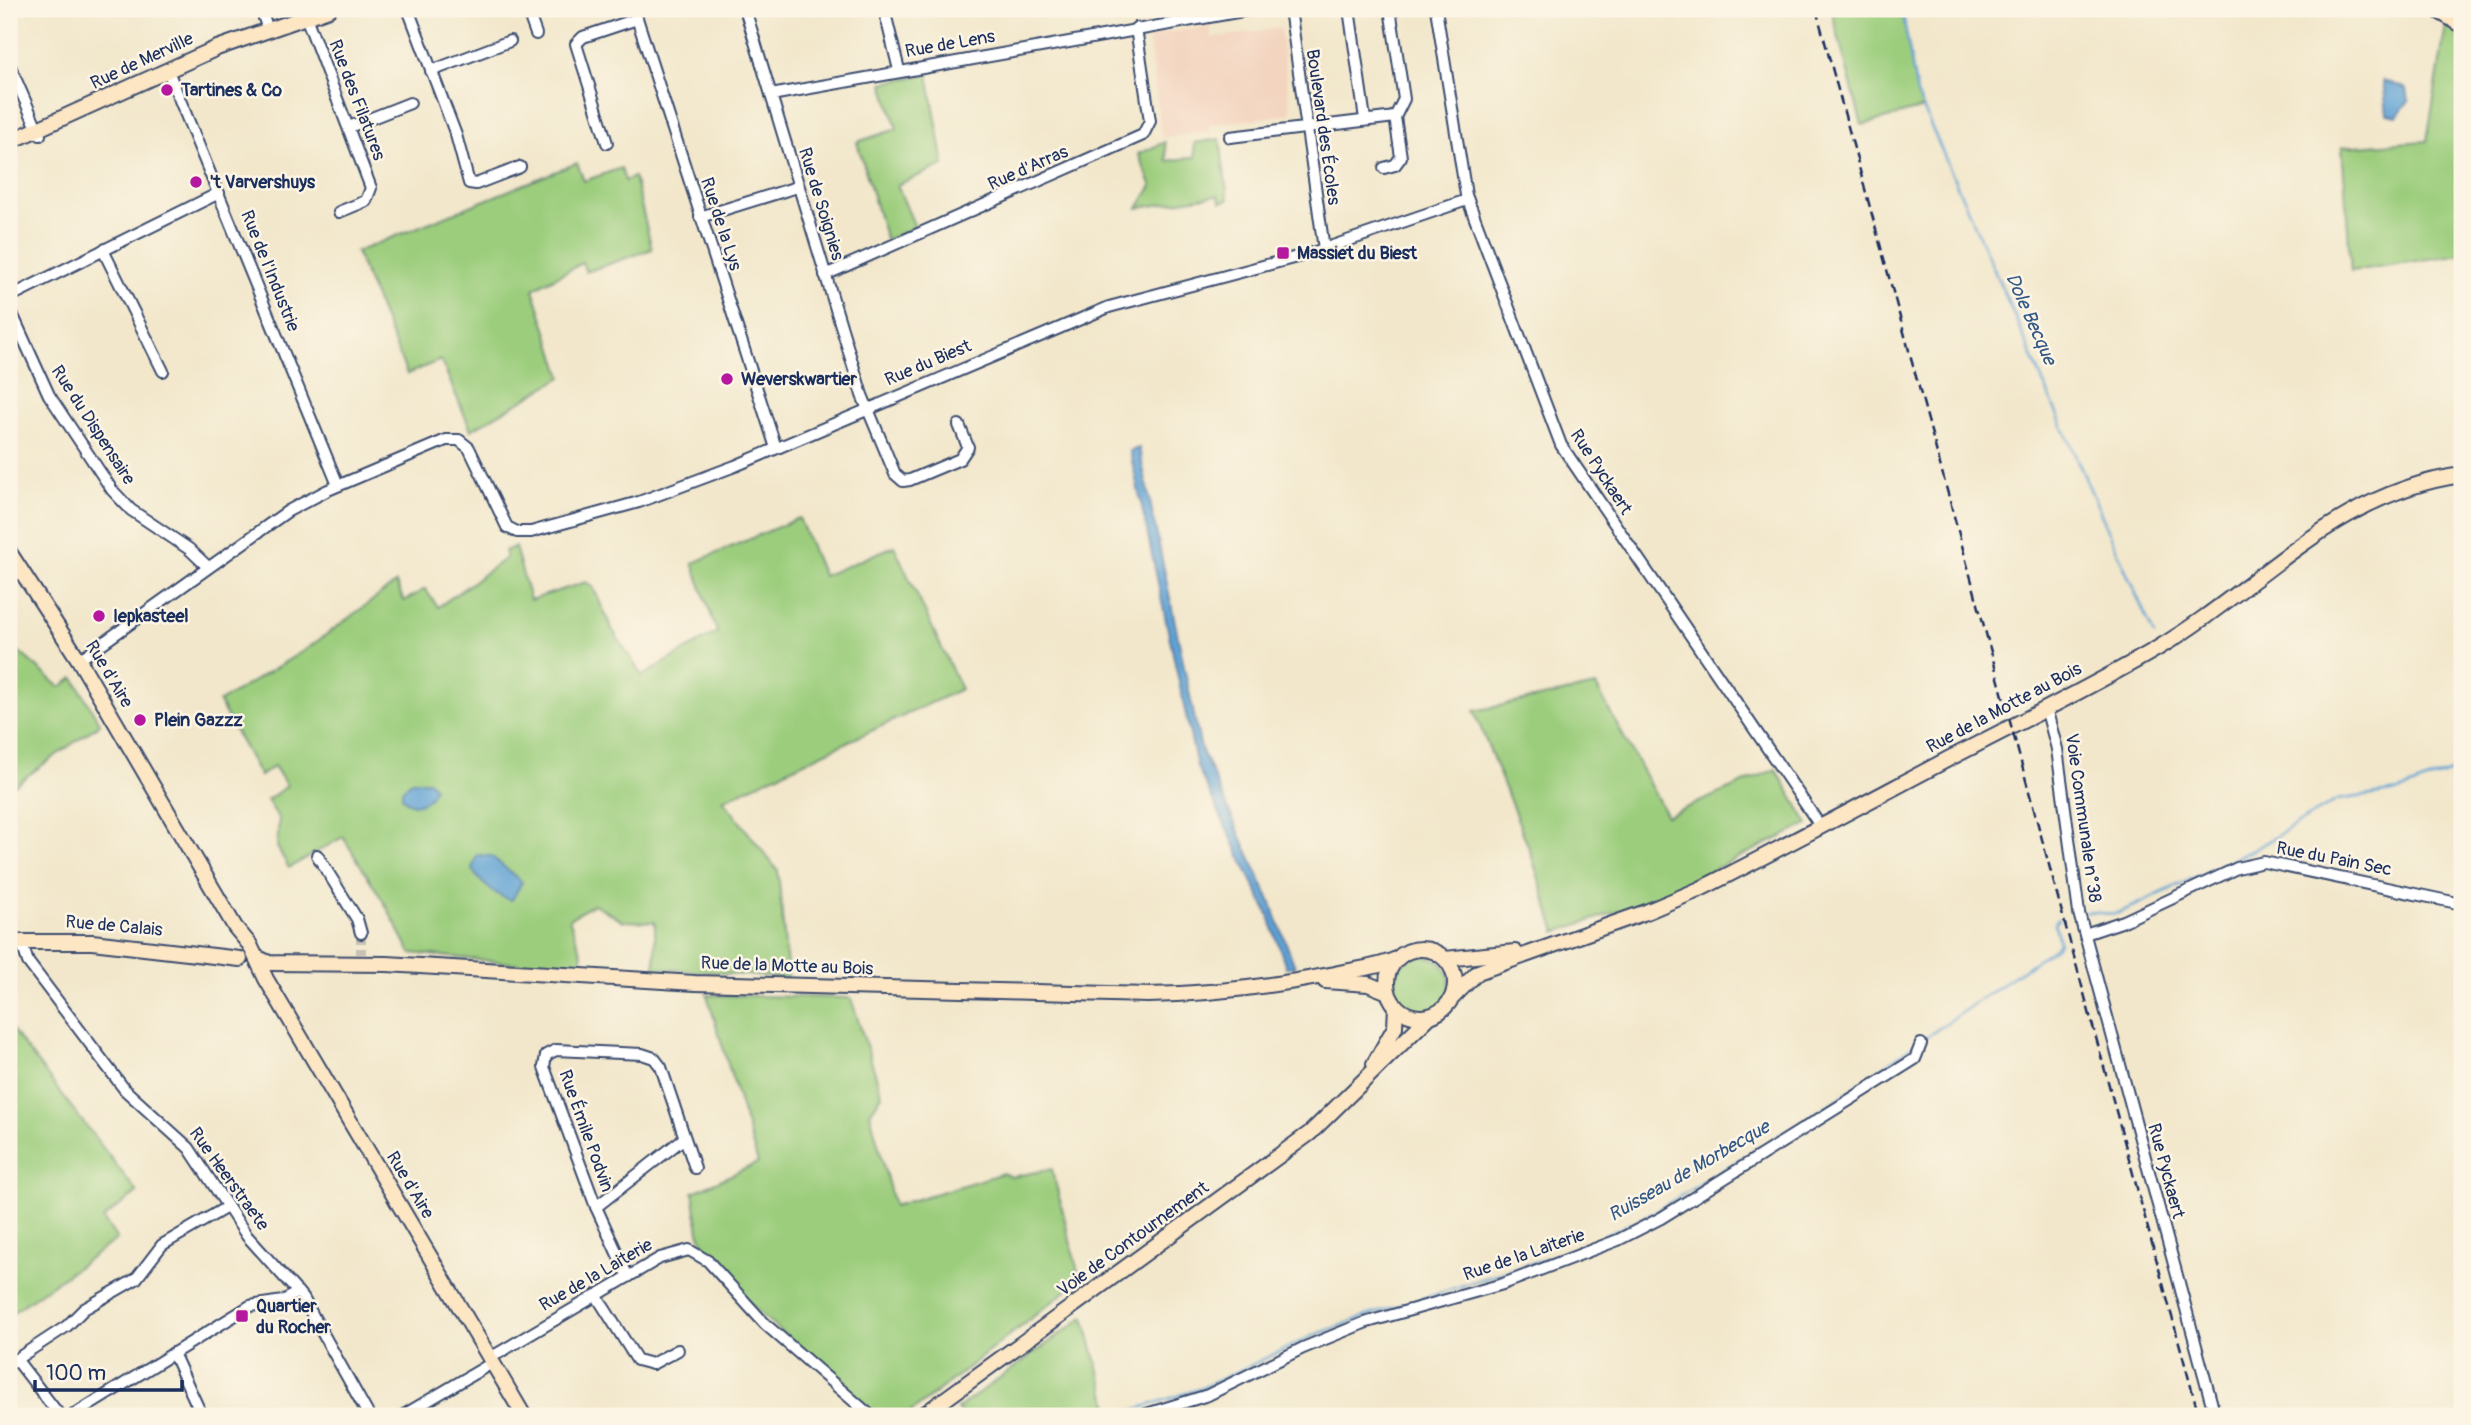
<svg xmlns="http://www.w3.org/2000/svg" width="2471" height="1425" font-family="Pangolin,sans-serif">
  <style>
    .built { fill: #f3d4bf }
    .green { fill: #9ccd7d; stroke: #5c7e6e; stroke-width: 2 }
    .water { fill: #60a3d4; stroke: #3e6999; stroke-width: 2 }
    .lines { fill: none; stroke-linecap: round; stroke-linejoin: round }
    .stream { stroke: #60a3d4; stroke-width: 2.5 }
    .street-tunnel { stroke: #c7c2b5; stroke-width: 10; stroke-dasharray: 10 5; stroke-linecap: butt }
    .street-casing { stroke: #3b4b6e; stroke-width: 14 }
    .secondary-casing { stroke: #3b4b6e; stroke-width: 18 }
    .street { stroke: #fff; stroke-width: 10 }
    .secondary { stroke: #fce6c4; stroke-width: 14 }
    .rail { stroke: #1b2f5e; stroke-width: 2.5; stroke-dasharray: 10 5; stroke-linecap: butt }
    .poi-dot { fill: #b5179e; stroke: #fcf5e5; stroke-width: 2.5 }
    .labels { text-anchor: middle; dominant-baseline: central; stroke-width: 5; stroke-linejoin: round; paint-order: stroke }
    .street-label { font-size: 18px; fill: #1b2f5e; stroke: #fcf5e5 }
    .poi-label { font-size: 18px; font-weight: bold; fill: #1b2f5e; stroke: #fcf5e5; text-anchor: start }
    .water-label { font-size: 19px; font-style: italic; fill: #335887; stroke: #fcf5e5 }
  </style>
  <rect width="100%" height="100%" fill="#fcf5e5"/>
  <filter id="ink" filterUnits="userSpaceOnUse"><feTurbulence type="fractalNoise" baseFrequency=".0143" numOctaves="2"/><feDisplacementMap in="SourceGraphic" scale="14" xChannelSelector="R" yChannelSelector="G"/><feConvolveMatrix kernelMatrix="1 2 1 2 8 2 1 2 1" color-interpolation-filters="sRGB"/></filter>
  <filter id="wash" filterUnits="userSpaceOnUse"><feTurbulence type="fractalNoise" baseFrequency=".00686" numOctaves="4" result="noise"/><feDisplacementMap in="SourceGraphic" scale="28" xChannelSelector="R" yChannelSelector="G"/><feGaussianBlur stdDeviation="1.57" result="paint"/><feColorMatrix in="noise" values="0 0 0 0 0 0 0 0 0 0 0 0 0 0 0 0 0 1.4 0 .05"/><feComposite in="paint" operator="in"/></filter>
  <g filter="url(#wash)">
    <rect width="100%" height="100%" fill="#f2e7cb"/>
    <polygon class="built" points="1210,26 1212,38 1280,28 1291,114 1209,125 1209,131 1162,138 1148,35"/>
    <g class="green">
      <polygon points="1831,9 1902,9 1917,94 1923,108 1862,125"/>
      <polygon points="2446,25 2462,36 2462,254 2351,271 2342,147 2427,141"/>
      <polygon points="928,74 944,165 897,185 915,227 886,240 857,142 897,129 883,83"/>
      <polygon points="1220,139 1228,200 1221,202 1218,195 1138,208 1152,186 1138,154 1165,142 1167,161 1195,157 1194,143"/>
      <polygon points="577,163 584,181 621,168 625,181 634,177 652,249 586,272 582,263 533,289 562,377 471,430 441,360 407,374 356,252"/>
      <polygon points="799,518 823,576 894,546 961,689 723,800 778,871 788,978 655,968 655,922 623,921 594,904 569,919 582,954 580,970 411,953 385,904 343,837 289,868 277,847 279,819 267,800 287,786 274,766 260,776 219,702 308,648 396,583 404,601 425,589 438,607 506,558 505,551 515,547 530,600 586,582 593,587 612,629 642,676 717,632 693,563"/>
      <polygon points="9,643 60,687 74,678 100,724 9,789"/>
      <polygon points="1596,686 1667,816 1776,769 1808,824 1649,901 1556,932 1529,848 1474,711"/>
      <circle cx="1422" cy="984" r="28"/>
      <polygon points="707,995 851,998 882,1095 870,1113 894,1206 1003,1173 1011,1177 1052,1169 1080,1280 906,1416 877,1416 754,1308 708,1253 699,1232 693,1192 758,1163"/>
      <polygon points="9,1026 137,1192 103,1219 117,1239 9,1315"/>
      <polygon points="1084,1317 1111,1414 965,1416 957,1409"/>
    </g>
    <g class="water">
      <polygon points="2383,80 2407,89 2409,101 2397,116 2387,114"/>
      <polygon points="1139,448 1201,749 1271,903 1295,967 1286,967 1269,916 1197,767 1130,451"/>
      <path d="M411 781H429L434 787C430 804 414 810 402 797V790Z"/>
      <path d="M477 855 491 856 522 882 512 900C497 897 479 882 472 869Z"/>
    </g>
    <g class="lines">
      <g class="stream">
        <polyline points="1902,9 1917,94 2154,635"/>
        <polyline points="2086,912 2115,914 2130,908 2255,849 2337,800 2399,791 2462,768"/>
        <polyline points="1922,1040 2056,947 2059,943 2055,924 2058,919"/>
        <polyline points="1116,1416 1202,1388 1315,1335 1367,1316 1577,1249 1651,1214 1838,1099 1917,1043"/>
      </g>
    </g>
  </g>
  <g filter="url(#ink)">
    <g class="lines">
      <polyline class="street-tunnel" points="361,933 361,954"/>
      <defs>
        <g id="street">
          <polyline points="261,9 268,30"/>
          <polyline points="408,9 456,135 469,183 476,184 520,167"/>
          <polyline points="527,9 536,34"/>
          <polyline points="634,9 776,448"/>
          <polyline points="745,9 862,395 895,474 903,481 910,480 960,459 968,447 959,425"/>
          <polyline points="884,9 899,70"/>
          <polyline points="1290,9 1324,249"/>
          <polyline points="1349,9 1365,119"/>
          <polyline points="1436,9 1466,195 1561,445 1821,827"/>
          <polyline points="306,17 371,188 366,201 339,212"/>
          <polyline points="9,64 40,135"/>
          <polyline points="168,71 338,485"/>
          <polyline points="431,71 510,41"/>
          <polyline points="771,95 1254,9"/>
          <polyline points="349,127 410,103"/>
          <polyline points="1230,137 1395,117"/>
          <polyline points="607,143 576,44 583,37 637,19"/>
          <polyline points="1384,168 1395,165 1401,157 1395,117 1404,99 1390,9"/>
          <polyline points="700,217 797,187"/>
          <polyline points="103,250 163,371"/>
          <polyline points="825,275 1143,135 1150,121 1136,28"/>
          <polyline points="9,297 219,193"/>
          <polyline points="9,307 49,395 112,490 131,510 189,549 208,567"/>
          <polyline points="79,660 288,511 328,490 446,440 459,440 469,448 507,527 517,532 531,532 639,502 735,466 1109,307 1312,253 1467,200"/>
          <polyline points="2046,708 2057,749 2079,913 2215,1416"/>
          <polyline points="317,855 357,919 361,933"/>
          <polyline points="2085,934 2124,921 2237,868 2264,862 2462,904"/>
          <polyline points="21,941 28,962 125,1090 189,1148 247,1236 303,1298 369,1416"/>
          <polyline points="596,1207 683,1139"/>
          <polyline points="628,1277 596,1207 544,1067 546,1055 556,1050 642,1054 654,1058 661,1067 695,1168"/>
          <polyline points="596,1295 637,1360 652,1364 678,1350"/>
          <polyline points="173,1353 202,1416"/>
          <polyline points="490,1358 660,1258 689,1250 708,1261 765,1324 871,1416"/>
          <polyline points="16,1359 60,1416"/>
          <polyline points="9,1364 67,1326 84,1309 136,1279 162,1245 227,1207"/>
          <polyline points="72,1416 250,1306 283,1301 298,1292"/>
          <polyline points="402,1416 492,1363"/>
          <polyline points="1140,1416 1208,1395 1303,1348 1364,1323 1503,1284 1618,1240 1661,1218 1915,1059 1921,1044"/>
        </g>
        <g id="secondary">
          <polyline points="2435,9 2462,25"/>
          <polyline points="9,142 217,48 329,9"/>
          <polyline points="9,552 79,660 235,927 250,945 266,979 524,1416"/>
          <polyline points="9,942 92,942 240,959"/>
          <circle cx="1421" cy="983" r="34"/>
          <path d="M256 957 269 963 387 964 695 983 1148 995C1211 994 1273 986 1335 974 1356 969 1377 968 1397 959"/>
          <polyline points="1445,959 1515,952"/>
          <polyline points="1325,981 1368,984 1388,992"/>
          <path d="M1452 998 1478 972 1646 912 1698 890C1784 847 1867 802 1952 757 2021 722 2091 687 2158 648 2262 586 2336 492 2462 475"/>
          <polyline points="1374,1064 1395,1027 1396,1006"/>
          <polyline points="922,1416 1310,1133 1430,1016"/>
        </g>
      </defs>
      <use href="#street" class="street-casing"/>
      <use href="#secondary" class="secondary-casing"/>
      <use href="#street" class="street"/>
      <use href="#secondary" class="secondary"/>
      <polyline class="rail" points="1816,9 2199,1416"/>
    </g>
  </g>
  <g class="poi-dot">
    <circle cx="167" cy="90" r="7"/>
    <circle cx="196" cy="182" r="7"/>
    <rect x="1276" y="246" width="14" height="14" rx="3.5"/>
    <circle cx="727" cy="379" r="7"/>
    <circle cx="99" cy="616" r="7"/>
    <circle cx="140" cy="720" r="7"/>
    <rect x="235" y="1309" width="14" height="14" rx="3.5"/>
  </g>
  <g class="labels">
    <g class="street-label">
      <text transform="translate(950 44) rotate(-10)">Rue de Lens</text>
      <text transform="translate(142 61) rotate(-25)">Rue de Merville</text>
      <text transform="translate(357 100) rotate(69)">Rue des Filatures</text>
      <text transform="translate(1323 127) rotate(82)">Boulevard des Écoles</text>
      <text transform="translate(1028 168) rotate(-24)">Rue d'Arras</text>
      <text transform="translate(821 204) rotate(73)">Rue de Soignies</text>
      <text transform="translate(721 224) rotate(72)">Rue de la Lys</text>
      <text transform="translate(270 271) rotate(68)">Rue de l'Industrie</text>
      <text transform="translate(928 363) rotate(-23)">Rue du Biest</text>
      <text transform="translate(93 425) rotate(57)">Rue du Dispensaire</text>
      <text transform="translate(1601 472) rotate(57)">Rue Pyckaert</text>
      <text transform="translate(109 674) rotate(59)">Rue d'Aire</text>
      <text transform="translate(2004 708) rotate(-28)">Rue de la Motte au Bois</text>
      <text transform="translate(2083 818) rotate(82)">Voie Communale n°38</text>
      <text transform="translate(2334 859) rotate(11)">Rue du Pain Sec</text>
      <text transform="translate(114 926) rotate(5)">Rue de Calais</text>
      <text transform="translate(787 966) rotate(2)">Rue de la Motte au Bois</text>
      <text transform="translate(586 1131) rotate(70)">Rue Émile Podvin</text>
      <text transform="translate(2166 1171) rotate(75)">Rue Pyckaert</text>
      <text transform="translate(229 1179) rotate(54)">Rue Heerstraete</text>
      <text transform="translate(410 1185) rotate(59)">Rue d'Aire</text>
      <text transform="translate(1133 1239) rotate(-36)">Voie de Contournement</text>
      <text transform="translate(1524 1255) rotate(-19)">Rue de la Laiterie</text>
      <text transform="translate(596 1275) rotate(-30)">Rue de la Laiterie</text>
    </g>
    <g class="poi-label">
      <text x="181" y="90">Tartines &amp; Co</text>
      <text x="210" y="182">'t Varvershuys</text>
      <text x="1297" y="253">Massiet du Biest</text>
      <text x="741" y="379">Weverskwartier</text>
      <text x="113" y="616">Iepkasteel</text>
      <text x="154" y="720">Plein Gazzz</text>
      <text x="256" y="1306">Quartier<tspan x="256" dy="21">du Rocher</tspan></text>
    </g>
    <g class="water-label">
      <text transform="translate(2031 319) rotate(66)">Dole Becque</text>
      <text transform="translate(1689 1171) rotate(-30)">Ruisseau de Morbecque</text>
    </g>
  </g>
  <rect width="2471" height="1425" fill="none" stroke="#fcf5e5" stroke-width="35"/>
  <path d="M35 1380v10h147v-10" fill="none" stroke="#1b2f5e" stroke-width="3.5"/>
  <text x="46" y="1380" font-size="21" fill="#1b2f5e" stroke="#fcf5e5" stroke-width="5" paint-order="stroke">100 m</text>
</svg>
